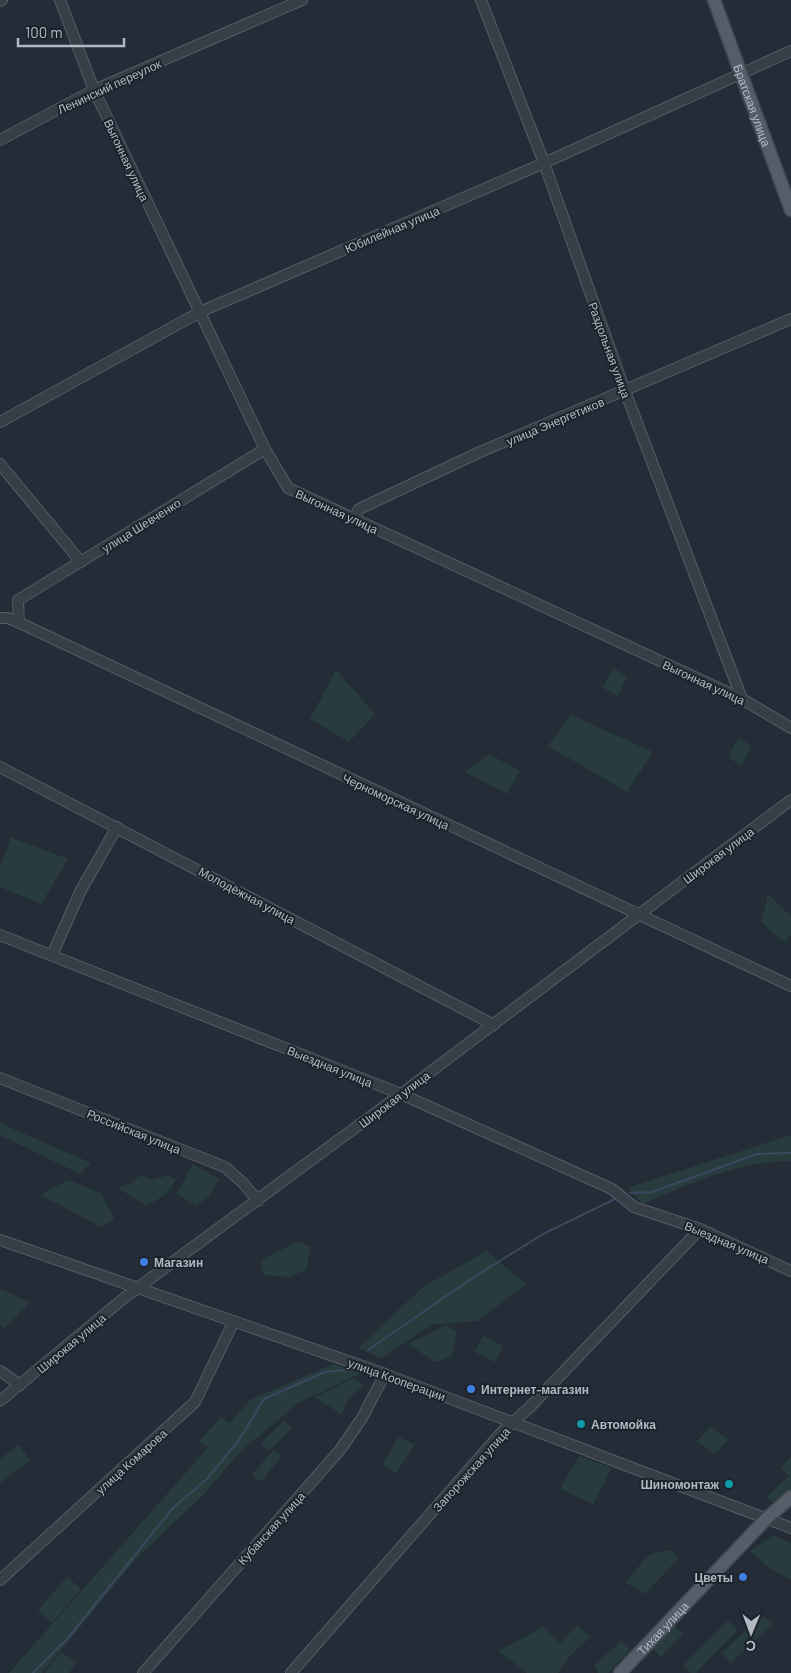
<svg xmlns="http://www.w3.org/2000/svg" width="791" height="1673" font-family="Barlow,sans-serif">
  <style>
    .green { fill: #293c3d }
    .lines { fill: none; stroke-linecap: round; stroke-linejoin: round }
    .stream { stroke: #3a495f; stroke-width: 2 }
    .minor-casing { stroke: #555c66; stroke-width: 12 }
    .major-casing { stroke: #404751; stroke-width: 15 }
    .minor { stroke: #373e48; stroke-width: 10 }
    .major { stroke: #555d68; stroke-width: 12 }
    .shop-dot { fill: #3f7fe0; stroke: #1c232d; stroke-width: 2 }
    .culture-dot { fill: #0f9aa8; stroke: #1c232d; stroke-width: 2 }
    .labels { text-anchor: middle; dominant-baseline: central; stroke-width: 4; stroke-linejoin: round; paint-order: stroke }
    .street-label { font-size: 12px; fill: #b2b9c4; stroke: #1c232d }
    .poi-label { font-size: 12px; font-weight: bold; fill: #b2b9c4; stroke: #1c232d; text-anchor: start }
  </style>
  <rect width="100%" height="100%" fill="#232c37"/>
  <g class="green">
    <polygon points="613,668 627,676 618,696 603,688"/>
    <polygon points="336,670 375,714 349,742 310,719"/>
    <polygon points="571,715 653,752 627,792 548,746"/>
    <polygon points="738,738 752,746 742,765 728,758"/>
    <polygon points="489,754 520,771 507,794 465,772"/>
    <polygon points="11,837 68,859 41,904 0,887 0,868"/>
    <polygon points="768,894 791,916 791,934 785,943 761,922"/>
    <polygon points="0,1123 91,1163 80,1174 0,1135"/>
    <path d="M791 1135V1161C734 1163 694 1182 643 1204L627 1188Z"/>
    <polygon points="193,1164 219,1179 209,1197 195,1206 177,1193"/>
    <path d="M140 1175 154 1180 167 1175 176 1179C170 1193 158 1201 145 1205L118 1188 131 1183Z"/>
    <polygon points="68,1180 101,1193 114,1219 101,1227 41,1195"/>
    <polygon points="299,1241 310,1247 307,1270 288,1277 263,1275 261,1260"/>
    <polygon points="486,1251 526,1284 478,1321 433,1324 382,1358 358,1348 423,1287"/>
    <polygon points="0,1289 30,1302 5,1328 0,1325"/>
    <polygon points="446,1325 457,1332 452,1356 435,1362 408,1344"/>
    <polygon points="483,1336 503,1346 495,1362 475,1352"/>
    <polygon points="333,1364 361,1373 298,1403 239,1453 205,1493 136,1559 42,1673 9,1673 250,1400"/>
    <polygon points="353,1378 364,1385 347,1400 342,1415 315,1397"/>
    <polygon points="221,1417 230,1423 208,1448 199,1441"/>
    <polygon points="284,1421 292,1428 269,1451 261,1443"/>
    <polygon points="711,1426 728,1440 714,1454 697,1441"/>
    <polygon points="399,1437 415,1445 396,1473 382,1465"/>
    <polygon points="19,1445 30,1460 0,1483 0,1459"/>
    <polygon points="273,1450 282,1456 261,1482 252,1475"/>
    <polygon points="579,1456 612,1468 593,1504 560,1489"/>
    <polygon points="791,1457 791,1492 775,1505 766,1497 789,1476 781,1467"/>
    <polygon points="773,1535 791,1543 791,1580 771,1569 750,1551"/>
    <polygon points="670,1550 679,1558 645,1594 625,1582 650,1554"/>
    <polygon points="67,1577 81,1589 52,1623 38,1610"/>
    <polygon points="761,1615 773,1624 731,1663 722,1653"/>
    <polygon points="728,1621 738,1630 716,1652 713,1650 715,1653 696,1673 691,1673 683,1665"/>
    <polygon points="577,1625 590,1637 569,1657 558,1673 527,1673 498,1651 543,1627 560,1643"/>
    <polygon points="674,1626 683,1634 661,1657 652,1648"/>
    <polygon points="621,1641 630,1650 608,1673 598,1673 595,1665"/>
    <polygon points="61,1652 76,1663 69,1673 45,1673"/>
  </g>
  <g class="lines">
    <g class="stream">
      <polyline points="630,1193 652,1192 757,1154 791,1153"/>
      <polyline points="368,1350 474,1277 543,1234 617,1198"/>
      <polyline points="33,1673 69,1637 172,1509 207,1479 239,1440 264,1399 325,1372 355,1369"/>
    </g>
    <defs>
      <g id="minor">
        <polyline points="60,0 94,90 265,449 288,488 742,699 791,728"/>
        <polyline points="481,0 544,163 625,391 742,699"/>
        <polyline points="0,1 2,0"/>
        <polyline points="0,140 94,90 302,0"/>
        <polyline points="0,422 200,312 544,163 791,51"/>
        <polyline points="0,464 81,562"/>
        <polyline points="354,519 359,509 480,452 791,319"/>
        <polyline points="0,618 8,618 22,624 791,986"/>
        <polyline points="19,623 18,600 265,449"/>
        <polyline points="0,767 494,1025"/>
        <polyline points="0,935 401,1094 612,1189 634,1207 700,1229 791,1271"/>
        <polyline points="52,955 81,890 117,827"/>
        <polyline points="0,1078 225,1167 243,1183 258,1201"/>
        <polyline points="0,1240 385,1374 791,1528"/>
        <polyline points="0,1371 20,1385"/>
        <polyline points="0,1401 124,1298 401,1094 791,800"/>
        <polyline points="0,1580 195,1402 234,1321"/>
        <polyline points="143,1673 340,1450 362,1418 385,1374"/>
        <polyline points="291,1673 501,1433 530,1407 700,1229"/>
      </g>
      <g id="major">
        <path id="s1" d="M714 0 791 210"/>
        <path id="s2" d="M620 1673 766 1519 791 1497"/>
      </g>
    </defs>
    <use href="#minor" class="minor-casing"/>
    <use href="#major" class="major-casing"/>
    <use href="#minor" class="minor"/>
    <use href="#major" class="major"/>
  </g>
  <g class="shop-dot">
    <circle cx="144" cy="1262" r="5"/>
    <circle cx="471" cy="1389" r="5"/>
    <circle cx="743" cy="1577" r="5"/>
  </g>
  <g class="culture-dot">
    <circle cx="581" cy="1424" r="5"/>
    <circle cx="729" cy="1484" r="5"/>
  </g>
  <g class="labels">
    <g class="street-label">
      <text transform="translate(109 86) rotate(-25)">Ленинский переулок</text>
      <text stroke="none"><textPath href="#s1" startOffset="112">Братская улица</textPath></text>
      <text transform="translate(127 160) rotate(65)">Выгонная улица</text>
      <text transform="translate(392 229) rotate(-23)">Юбилейная улица</text>
      <text transform="translate(610 350) rotate(70)">Раздольная улица</text>
      <text transform="translate(555 421) rotate(-23)">улица Энергетиков</text>
      <text transform="translate(337 511) rotate(25)">Выгонная улица</text>
      <text transform="translate(141 525) rotate(-32)">улица Шевченко</text>
      <text transform="translate(704 682) rotate(25)">Выгонная улица</text>
      <text transform="translate(396 801) rotate(25)">Черноморская улица</text>
      <text transform="translate(718 855) rotate(-37)">Широкая улица</text>
      <text transform="translate(247 895) rotate(28)">Молодёжная улица</text>
      <text transform="translate(330 1066) rotate(22)">Выездная улица</text>
      <text transform="translate(394 1099) rotate(-37)">Широкая улица</text>
      <text transform="translate(134 1131) rotate(22)">Российская улица</text>
      <text transform="translate(727 1242) rotate(23)">Выездная улица</text>
      <text transform="translate(71 1343) rotate(-40)">Широкая улица</text>
      <text transform="translate(397 1379) rotate(20)">улица Кооперации</text>
      <text transform="translate(131 1461) rotate(-42)">улица Комарова</text>
      <text transform="translate(471 1469) rotate(-48)">Запорожская улица</text>
      <text transform="translate(271 1528) rotate(-48)">Кубанская улица</text>
      <text stroke="none"><textPath href="#s2" startOffset="62">Тихая улица</textPath></text>
    </g>
    <g class="poi-label">
      <text x="154" y="1262">Магазин</text>
      <text x="481" y="1389">Интернет-магазин</text>
      <text x="591" y="1424">Автомойка</text>
      <text x="719" y="1484" text-anchor="end">Шиномонтаж</text>
      <text x="733" y="1577" text-anchor="end">Цветы</text>
    </g>
  </g>
  <g transform="translate(751 1633) rotate(181)" stroke="#1c232d" stroke-width="4" paint-order="stroke">
  <path d="M0-4L9 19L0 12L-9 19Z" fill="#b2b9c4"/>
  <text y="-8" font-size="14" font-weight="bold" text-anchor="middle" fill="#b2b9c4">С</text>
  </g>
  <path d="M18 38v8h106v-8" fill="none" stroke="#b2b9c4" stroke-width="2.5"/>
  <text x="25" y="38" font-size="15" fill="#b2b9c4" stroke="#1c232d" stroke-width="4" paint-order="stroke">100 m</text>
</svg>
